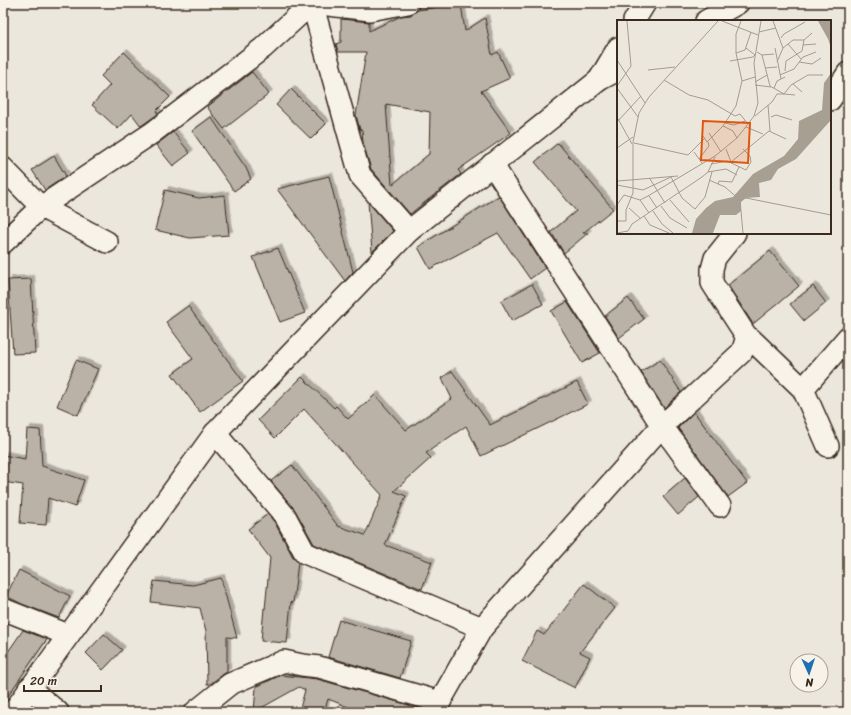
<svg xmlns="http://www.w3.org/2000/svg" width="851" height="715" font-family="Sriracha,sans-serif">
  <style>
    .building { fill: #bab2a7; stroke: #3b2a1e; fill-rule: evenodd; filter: url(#shadow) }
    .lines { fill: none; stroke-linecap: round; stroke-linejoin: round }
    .minor-casing { stroke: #3b2a1e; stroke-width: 24 }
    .minor { stroke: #f7f3e8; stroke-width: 21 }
    .inset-road { fill: none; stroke: #a59b90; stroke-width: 1 }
    .view { fill: #df570d; fill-opacity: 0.15; stroke: #df570d; stroke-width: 2 }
    .inset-edge { fill: none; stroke: #3b2a1e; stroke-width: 2 }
  </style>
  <defs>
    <filter id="shadow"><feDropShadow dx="3.5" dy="-3.5" stdDeviation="0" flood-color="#0004"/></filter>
  </defs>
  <rect width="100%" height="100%" fill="#ece7dc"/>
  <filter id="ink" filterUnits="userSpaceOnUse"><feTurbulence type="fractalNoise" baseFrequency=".025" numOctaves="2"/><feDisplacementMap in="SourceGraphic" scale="8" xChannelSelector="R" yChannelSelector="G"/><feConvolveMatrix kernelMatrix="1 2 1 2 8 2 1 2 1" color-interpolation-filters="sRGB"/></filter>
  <g filter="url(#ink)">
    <g class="building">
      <path d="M461 4 465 31 485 18 492 55 498 52 510 78 481 91 511 133 458 170 461 174 410 214 371 169 363 143 362 130H360L356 115 366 52H338L336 44 341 42V19L369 22V31L401 16 411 15 415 12 418 10ZM386 104 430 112 429 154 392 185Z"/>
      <polygon points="124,52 170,97 156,111 158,114 141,126 132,114 118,129 92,105 110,85 101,76"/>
      <polygon points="252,72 269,94 224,129 207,107"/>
      <polygon points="291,89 326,124 311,139 276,105"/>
      <polygon points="211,117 246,168 251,179 234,191 192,131"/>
      <polygon points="173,132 190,153 173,166 156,145"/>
      <polygon points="558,143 613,209 583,233 588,233 564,253 551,232 576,211 535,162"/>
      <polygon points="54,156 66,176 45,190 32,170"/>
      <polygon points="329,176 353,272 345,281 277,189"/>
      <polygon points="165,190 199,198 225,195 229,235 190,238 155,230"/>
      <polygon points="499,196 545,268 530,279 498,233 430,269 418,247"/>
      <polygon points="368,202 393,231 372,252"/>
      <polygon points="278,248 305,313 280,322 253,257"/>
      <polygon points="770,251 799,286 753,324 728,285"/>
      <polygon points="31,279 35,353 13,354 8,280"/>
      <polygon points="532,284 543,304 512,321 501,301"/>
      <polygon points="813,286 826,303 804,321 790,304"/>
      <polygon points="628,298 644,319 619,338 605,316"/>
      <polygon points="567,302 600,353 582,363 551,311"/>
      <polygon points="188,306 243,381 200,412 172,374 193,359 166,322"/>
      <polygon points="76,360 98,369 78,415 57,406"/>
      <polygon points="660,360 681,392 664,408 641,372"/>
      <polygon points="452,371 490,425 577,382 588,404 481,456 466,426 426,453 431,458 394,491 406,496 385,545 432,562 422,589 314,544 295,510 271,481 292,465 338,526 365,535 382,495 304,409 275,438 258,420 302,377 334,408 336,406 348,419 375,395 406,430 452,399 442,378"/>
      <polygon points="694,412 747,483 728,497 678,428"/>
      <polygon points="27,429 40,430 42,466 84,480 75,507 48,498 46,525 20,523 23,485 3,482 3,455 25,459"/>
      <polygon points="685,478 699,497 678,515 663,497"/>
      <polygon points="268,514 275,523 294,559 298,562 293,603 291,602 287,643 261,641 264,608 265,609 270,558 248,529"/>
      <polygon points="19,570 70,596 59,618 22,604 6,596"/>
      <polygon points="221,578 237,638 227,637 227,672 222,675 210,684 207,684 206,631 200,608 151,602 154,581 193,585"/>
      <polygon points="584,584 615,608 580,652 590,657 575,688 522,661 537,631 544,635"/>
      <polygon points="339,620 411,641 400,678 328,657"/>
      <polygon points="23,630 47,639 3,703 3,659"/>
      <polygon points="104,634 122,650 103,670 86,653"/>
      <polygon points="281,675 317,679 423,709 422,712 361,712 328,699 324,712 299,712 305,690 299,687 254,712 256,687"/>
    </g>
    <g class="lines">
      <defs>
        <g id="minor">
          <polyline points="312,3 370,10 408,3"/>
          <polyline points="634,21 645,3"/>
          <polyline points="706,21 738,3"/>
          <polyline points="599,80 618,48"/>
          <polyline points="830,100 848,73"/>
          <polyline points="492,164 662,426 720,506"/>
          <polyline points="3,168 41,207 107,242"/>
          <polyline points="735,233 715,258 712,269 712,283 747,337"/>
          <polyline points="3,243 41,207 152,133 263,48 312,3 360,175 409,231"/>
          <polyline points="803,389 848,337"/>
          <polyline points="215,433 285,516 305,553 482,628"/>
          <polyline points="3,609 68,635"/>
          <polyline points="29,688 58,712"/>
          <polyline points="13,712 215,433 409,231 599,80 618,70"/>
          <polyline points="195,712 230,684 284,661 302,665 319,667 440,702"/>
          <polyline points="434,712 482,628 662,426 742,352 747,337 751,339 803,389 828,446"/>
        </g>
      </defs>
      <use href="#minor" class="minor-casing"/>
      <use href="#minor" class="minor"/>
    </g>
  </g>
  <g transform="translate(617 20)">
    <rect width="214" height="214" fill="#ece7dc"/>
    <path d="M201 1H214V28L211 19ZM214 53V100L179 139 161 149 154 160 142 163 143 177 129 178 124 182V191L119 195H103L96 213H75L79 199 89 188 98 181 116 177 136 154 167 136 181 119 182 101 205 90 207 63Z" fill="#a89f93"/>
    <path class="inset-road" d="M105 1 141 15M156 1 166 28 160 42M142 12 159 8M164 18 167 14 188 2M171 24 184 39M186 25 199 24M158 28 164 59M166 28 176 20H187M140 32 145 35 153 66 167 74 178 75M119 33 128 30 134 12M145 35 157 34M0 40 28 83M113 41 136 37 138 35 129 28M182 42 195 44 204 38M148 48 160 47M31 50 58 47M168 51 169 41 185 31 187 20 195 13M163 55 177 49 186 37 199 32M47 60 72 75 91 80 118 96 123 94 131 104M125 61 138 57M138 62 150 55M176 64 185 72M138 65 154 67M0 66 14 46 10 1M0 68 21 97M157 68 160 61 168 57M160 74H167L174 65 191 55H206M151 85 153 111M138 96 155 82 160 74M0 97 15 124M154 97 159 95 175 100M0 102 24 76M108 103 117 105 128 101M106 106 116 111 120 118M129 107 146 114M92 113 104 132M86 116 90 122 106 106 119 86 125 61 119 33V14L124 1M17 123 71 135 87 119M0 128 16 117M109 129 114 142 152 111 169 119M77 132 85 143M82 139 92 126 91 122M94 144 110 141 129 150 134 142 133 136 126 129M91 152 109 149 120 155M33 159 48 183M92 160 108 167 123 180 126 213M1 161 61 156M101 164 102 161 115 162 122 147M0 165 26 170 54 157 65 178 78 189 88 177 95 152M32 176 40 188M23 180 32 193M53 180 72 202M123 180 129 178 214 195M0 185 7 175 23 180 31 176 98 136 120 118 131 104 137 96 141 83 137 43 144 1M44 186 53 198 70 208M12 188 24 199M36 191 45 204 56 213M27 196 33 205 52 213M0 201H9V190L16 173V122L22 93 32 77 101 1M0 213 11 211 15 204 85 157 91 152 98 137"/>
    <path class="view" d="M86 101 133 103 131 143 84 140Z"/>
    <rect width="214" height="214" class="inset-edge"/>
  </g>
  <rect width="851" height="715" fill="none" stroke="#f7f3e8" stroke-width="16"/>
  <rect x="8" y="8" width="835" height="699" fill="none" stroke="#3b2a1e" stroke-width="1.5" filter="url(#ink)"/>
  <g transform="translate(809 673) rotate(177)"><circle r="19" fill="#f7f3e8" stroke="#aca397"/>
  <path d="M0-3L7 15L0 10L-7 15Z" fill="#1f6fb2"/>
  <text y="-6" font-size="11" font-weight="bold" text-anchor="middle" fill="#3b2a1e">N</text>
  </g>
  <path d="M24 685v6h77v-6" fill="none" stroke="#3b2a1e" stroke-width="2"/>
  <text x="30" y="685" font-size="12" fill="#3b2a1e" stroke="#f7f3e8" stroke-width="3" paint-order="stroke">20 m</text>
</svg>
